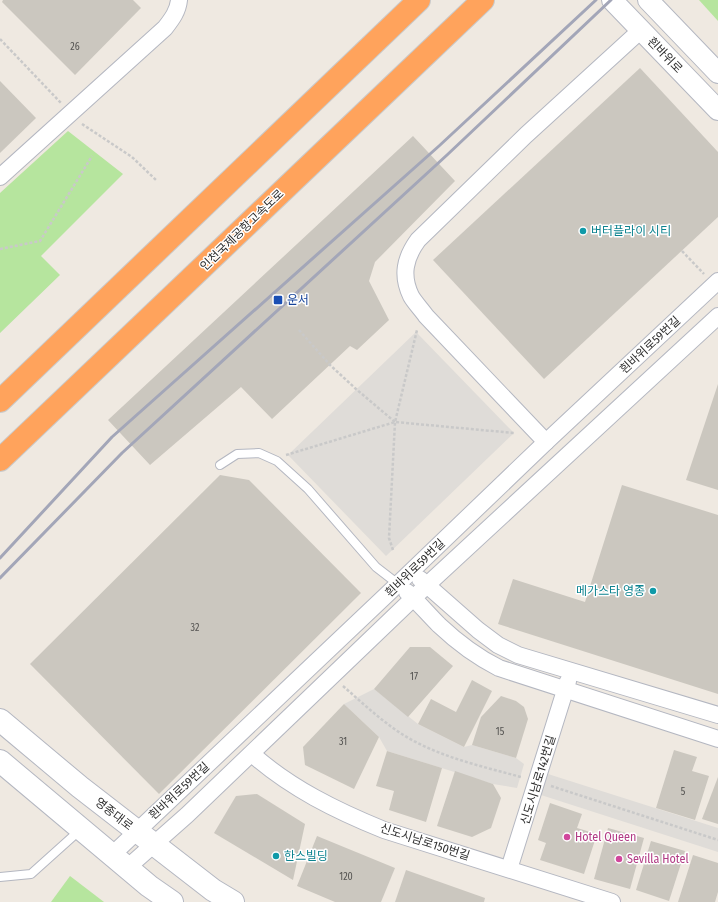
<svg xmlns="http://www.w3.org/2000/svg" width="718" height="902" font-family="'Fira Sans Condensed','Noto Sans KR',sans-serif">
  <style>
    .green { fill: #b6e59e }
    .plaza { fill: #dfdcd8 }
    .building { fill: #cbc7bf }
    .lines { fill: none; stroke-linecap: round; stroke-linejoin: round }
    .service-casing { stroke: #b4b7c1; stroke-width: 10 }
    .minor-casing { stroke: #b4b7c1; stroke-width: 18 }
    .tertiary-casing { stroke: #b4b7c1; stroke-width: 22 }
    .secondary-casing { stroke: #b4b7c1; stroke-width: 24 }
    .motorway-casing { stroke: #c9c9c9; stroke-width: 24 }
    .path { stroke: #c9c9c9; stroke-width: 2.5; stroke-dasharray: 3 2; stroke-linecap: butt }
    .service { stroke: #fff; stroke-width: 8 }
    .minor { stroke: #fff; stroke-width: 16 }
    .tertiary { stroke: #fff; stroke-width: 20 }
    .secondary { stroke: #fff; stroke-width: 22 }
    .motorway { stroke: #ffa35c; stroke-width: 22 }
    .rail { stroke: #a3a6b8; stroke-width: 3 }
    .culture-dot { fill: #0f9aa8; stroke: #fff; stroke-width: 1.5 }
    .transit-dot { fill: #1a4fb4; stroke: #fff; stroke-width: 1.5 }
    .hotel-dot { fill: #d1479c; stroke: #fff; stroke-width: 1.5 }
    .labels { text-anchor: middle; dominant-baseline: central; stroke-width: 3; stroke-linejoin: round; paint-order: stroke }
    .number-label { font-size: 10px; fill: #555452 }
    .street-label { font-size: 12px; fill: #2e2e2e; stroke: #fff }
    .culture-label { font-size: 12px; fill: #0d838f; stroke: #fff; text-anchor: start }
    .transit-label { font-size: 12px; fill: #164399; stroke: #fff; text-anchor: start }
    .hotel-label { font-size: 12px; fill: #b23c85; stroke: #fff; text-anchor: start }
  </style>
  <rect width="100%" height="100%" fill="#efe9e1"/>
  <g class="green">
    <polygon points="699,0 718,0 718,21"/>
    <polygon points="68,131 123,174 41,256 60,275 0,333 0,193"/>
    <polygon points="70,876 104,902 51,902"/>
  </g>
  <g class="plaza">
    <polygon points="416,332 514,433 386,556 288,455"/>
    <polygon points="374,689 418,724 464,747 472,745 516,758 524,764 517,788 493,784 387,751 379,737 344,704"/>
    <polygon points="548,774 718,828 718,852 541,795"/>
  </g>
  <g class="building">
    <polygon points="3,0 133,0 141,8 75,75 2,2"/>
    <polygon points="640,68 718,152 718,217 544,379 433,260"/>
    <polygon points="0,81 36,118 0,153"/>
    <polygon points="413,136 455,181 375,262 369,281 389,320 357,350 350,346 272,419 241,387 150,465 108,420"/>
    <polygon points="718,384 718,490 686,480"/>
    <polygon points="220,475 249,480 361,593 159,794 30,664"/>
    <polygon points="622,485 718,515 718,694 498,624 513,579 585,602"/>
    <polygon points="410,647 430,647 453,666 408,717 374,689"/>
    <polygon points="472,680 492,691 464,747 418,724 431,699 456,712"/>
    <polygon points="501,696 516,701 524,707 528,719 516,758 472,745 481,717"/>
    <polygon points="344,704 379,737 354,789 305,765 303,747"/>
    <polygon points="674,750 697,757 692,771 709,776 695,820 656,808"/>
    <polygon points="387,751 442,768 426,822 389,810 394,791 376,786"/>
    <polygon points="455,771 493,784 501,798 491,828 472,837 437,826"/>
    <polygon points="718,777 718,824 702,819"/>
    <polygon points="257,794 305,824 293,880 214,833 236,796"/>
    <polygon points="550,803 582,814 577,828 597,834 584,874 540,860 546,843 538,840"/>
    <polygon points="608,828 644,838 630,889 594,879"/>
    <polygon points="317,836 395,868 381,902 335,902 297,886"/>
    <polygon points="651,841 685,851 669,901 636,890"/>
    <polygon points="693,855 718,863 718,892 715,902 678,902"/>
    <polygon points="406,870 485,898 484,902 395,902"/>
  </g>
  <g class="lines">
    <defs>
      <g id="service">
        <polyline points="220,465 237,454 259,453 277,461 308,489 376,567 398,584"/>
        <polyline points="0,877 31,874 80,830"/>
      </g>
      <g id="minor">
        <path d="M0 177 165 28C172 19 178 11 179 0"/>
        <path d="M546 442 426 316C422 310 415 303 411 296 401 275 405 258 418 240L526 135 641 30"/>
        <polyline points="420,579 478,630 498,645 518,655 718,715"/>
        <path d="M407 592C418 602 428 614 439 625 457 642 477 657 499 668L718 739"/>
        <path d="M252 754C290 788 337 811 384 830L612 902"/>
        <polyline points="112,855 398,584 546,442 718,281"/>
        <polyline points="127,868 187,815 427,585 718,316"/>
        <polyline points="509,869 568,681"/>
      </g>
      <g id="tertiary">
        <polyline points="612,0 718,110"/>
        <polyline points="648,0 718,73"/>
      </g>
      <g id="secondary">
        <polyline points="0,720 80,787 213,890 233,902"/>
        <polyline points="0,761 149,886 172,902"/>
      </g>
      <g id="motorway">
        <polyline points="0,401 419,0"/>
        <polyline points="0,460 483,0"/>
      </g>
    </defs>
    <use href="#service" class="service-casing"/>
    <use href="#minor" class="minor-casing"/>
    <use href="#tertiary" class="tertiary-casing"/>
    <use href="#secondary" class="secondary-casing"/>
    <use href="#motorway" class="motorway-casing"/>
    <g class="path">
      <polyline points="0,39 61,103"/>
      <polyline points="82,124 132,157 156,180"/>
      <polyline points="0,249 40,241 92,156"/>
      <polyline points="682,251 704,274"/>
      <polyline points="299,330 330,365 356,389 395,422"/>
      <polyline points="286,455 395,422 514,433 515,432"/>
      <polyline points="393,550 389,538 395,422 417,330"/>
      <path d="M343 686C359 700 375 715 393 728 430 755 477 765 521 777"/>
      <polyline points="551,786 718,840"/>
    </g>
    <use href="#service" class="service"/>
    <use href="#minor" class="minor"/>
    <use href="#tertiary" class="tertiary"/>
    <use href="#secondary" class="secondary"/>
    <use href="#motorway" class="motorway"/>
    <g class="rail">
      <polyline points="0,558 112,437 439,146 596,0"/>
      <polyline points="0,578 122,453 447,155 611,0"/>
    </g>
  </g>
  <g class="culture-dot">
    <circle cx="583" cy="231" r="4"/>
    <circle cx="653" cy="591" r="4"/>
    <circle cx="276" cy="856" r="4"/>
  </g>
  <rect class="transit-dot" x="273" y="295" width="10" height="10" rx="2"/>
  <g class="hotel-dot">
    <circle cx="567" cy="837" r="4"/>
    <circle cx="619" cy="859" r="4"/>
  </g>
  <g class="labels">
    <g class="number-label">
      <text x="75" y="47">26</text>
      <text x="195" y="628">32</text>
      <text x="414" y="677">17</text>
      <text x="500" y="732">15</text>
      <text x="343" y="742">31</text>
      <text x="683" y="792">5</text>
      <text x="346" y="877">120</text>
    </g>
    <g class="street-label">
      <text transform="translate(665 55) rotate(46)">흰바위로</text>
      <text transform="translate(242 230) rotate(-44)">인천국제공항고속도로</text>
      <text transform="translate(650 345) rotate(-43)">흰바위로59번길</text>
      <text transform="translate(415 568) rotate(-44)">흰바위로59번길</text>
      <text transform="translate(538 780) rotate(-73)">신도시남로142번길</text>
      <text transform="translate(179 791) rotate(-43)">흰바위로59번길</text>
      <text transform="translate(114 814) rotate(38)">영종대로</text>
      <text transform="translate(425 842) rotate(18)">신도시남로150번길</text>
    </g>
    <g class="culture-label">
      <text x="591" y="231">버터플라이 시티</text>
      <text x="645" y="591" text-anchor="end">메가스타 영종</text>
      <text x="284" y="856">한스빌딩</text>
    </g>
    <g class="transit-label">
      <text x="287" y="300">운서</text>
    </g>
    <g class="hotel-label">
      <text x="575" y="837">Hotel Queen</text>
      <text x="627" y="859">Sevilla Hotel</text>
    </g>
  </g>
</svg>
